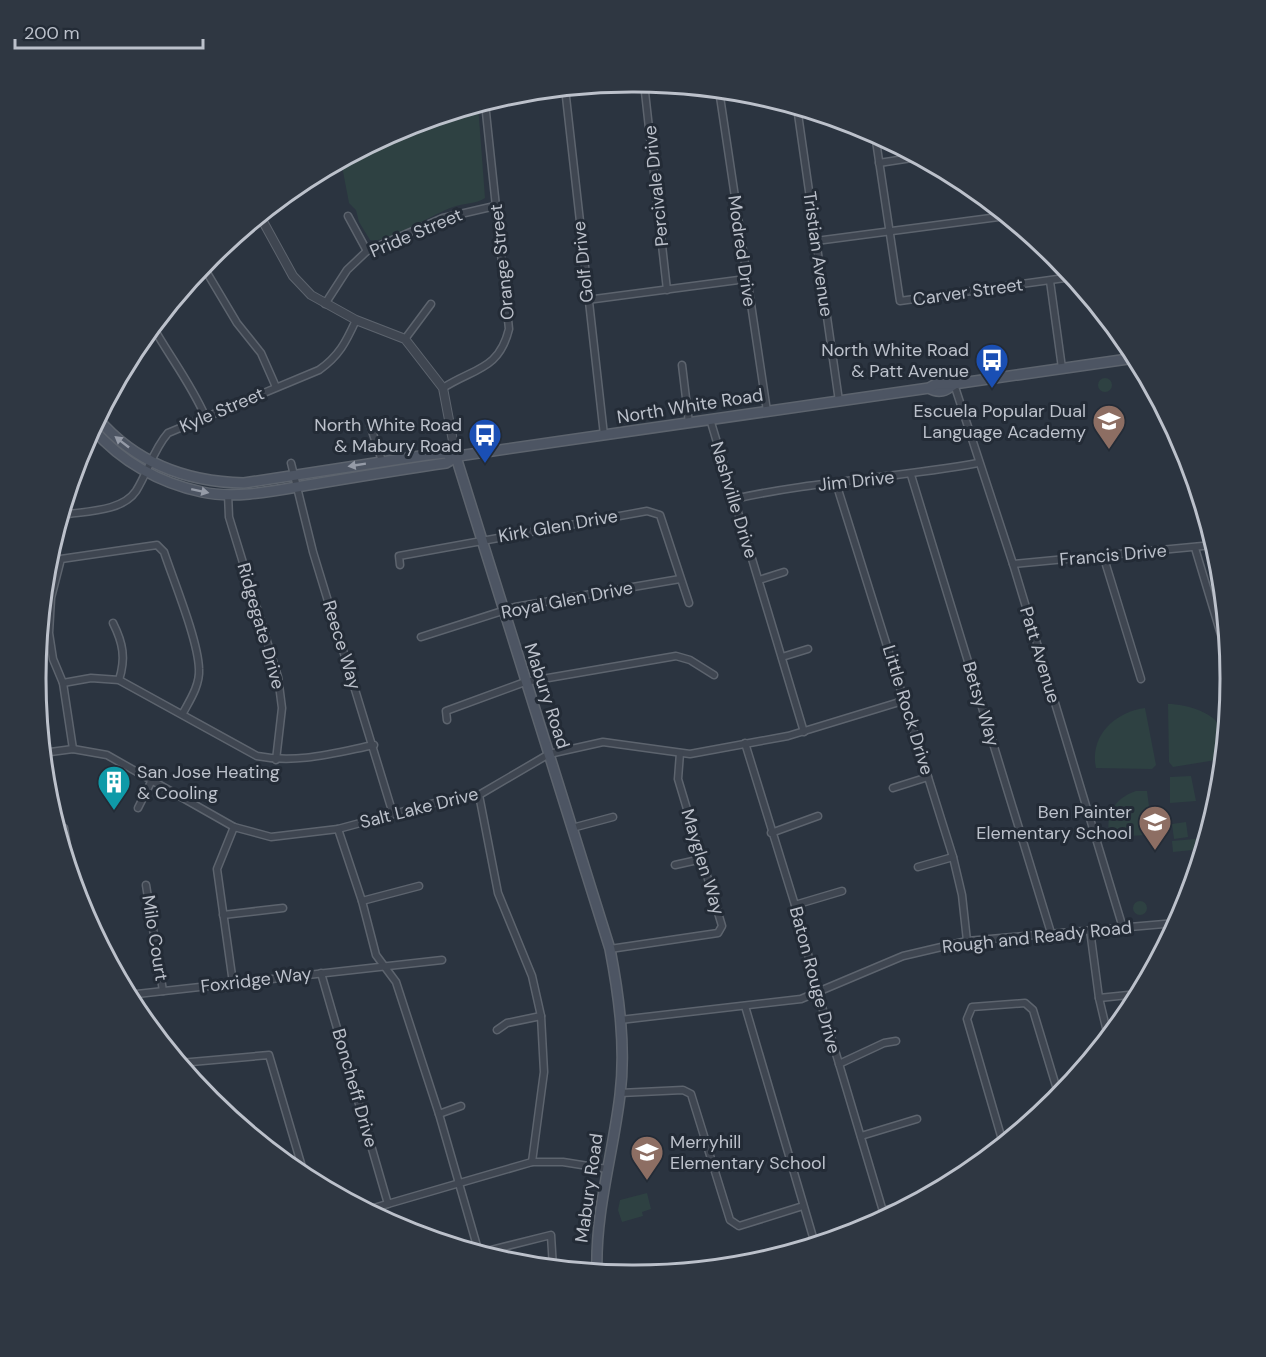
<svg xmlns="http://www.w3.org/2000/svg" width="1266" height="1357" font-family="'DM Sans',sans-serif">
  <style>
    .green { fill: #2e4142 }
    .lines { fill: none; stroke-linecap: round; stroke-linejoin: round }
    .minor-casing { stroke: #5d646e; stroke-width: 9 }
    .tertiary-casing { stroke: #5d646e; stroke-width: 10 }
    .secondary-casing { stroke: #5d646e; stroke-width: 12 }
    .minor { stroke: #3f4651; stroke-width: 6 }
    .tertiary { stroke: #3f4651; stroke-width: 8 }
    .secondary { stroke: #4d5563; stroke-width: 9 }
    .oneway { fill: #959ba7 }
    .labels { text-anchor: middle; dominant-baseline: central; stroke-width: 6; stroke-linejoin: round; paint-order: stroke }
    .street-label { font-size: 18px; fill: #bcc1cb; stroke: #232b36 }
    .poi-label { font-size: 18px; fill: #bcc1cb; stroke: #232b36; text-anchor: end }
    .rim { fill: none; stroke: #bcc1cb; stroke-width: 3 }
  </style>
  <rect width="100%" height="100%" fill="#2b3440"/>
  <g class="green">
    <path d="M478 105 485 198C476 204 464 203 453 207 434 213 388 244 370 240L359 222 356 210 349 203 341 161 405 127Z"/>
    <circle cx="1105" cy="385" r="7"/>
    <path d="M1168 704C1186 704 1220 713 1224 735 1226 742 1223 752 1222 759L1173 767 1169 762Z"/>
    <path d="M1145 708 1156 765 1152 769 1096 768C1089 736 1115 712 1145 708Z"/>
    <polygon points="1191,776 1196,801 1170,803 1170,777"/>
    <path d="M1136 791H1147L1152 830 1147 835 1110 837C1104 815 1115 798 1136 791Z"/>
    <polygon points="1186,822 1188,837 1174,839 1172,824"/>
    <polygon points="1206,838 1202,849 1173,852 1172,841"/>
    <circle cx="1140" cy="908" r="7"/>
    <polygon points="647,1193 651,1209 642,1212 643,1216 622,1222 618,1210 620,1200"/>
  </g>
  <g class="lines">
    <defs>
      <g id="minor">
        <polyline points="644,83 667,290"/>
        <polyline points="565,88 604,435"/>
        <polyline points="719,90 767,411"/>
        <polyline points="797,107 839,401"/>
        <polyline points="875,134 900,301 1072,277"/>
        <polyline points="879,163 918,157"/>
        <polyline points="348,216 367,251"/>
        <polyline points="816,241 1006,216"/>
        <polyline points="203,266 237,323 261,353 276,387"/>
        <polyline points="1050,281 1062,368"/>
        <polyline points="587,300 746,279"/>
        <polyline points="325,304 347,270 367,251 443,218 495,206"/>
        <path d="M153 327C170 357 191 384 205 416"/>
        <polyline points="405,339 431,304"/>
        <polyline points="682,365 689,423"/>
        <polyline points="954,384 1013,564 1123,928"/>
        <path d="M443 388C474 368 499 370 509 329L485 103"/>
        <polyline points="710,419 804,732"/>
        <polyline points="370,425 382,461"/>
        <polyline points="291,463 313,552 393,814"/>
        <polyline points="911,475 1051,933"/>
        <polyline points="836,483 953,857 962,895 967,941"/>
        <polyline points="228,494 229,517 278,677 282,708 276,760"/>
        <path d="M734 499C814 481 897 478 978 463"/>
        <path d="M62 515C85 511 122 512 136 491 148 472 153 450 168 433L319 370C339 356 346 342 356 320"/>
        <polyline points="1195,548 1228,658"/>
        <polyline points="1103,555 1141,679"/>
        <polyline points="1013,564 1213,545"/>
        <polyline points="400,565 399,556 647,511 660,515 689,603"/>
        <polyline points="759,580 784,572"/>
        <path d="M113 623C123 643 126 658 119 680"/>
        <polyline points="421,637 515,607 680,579"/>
        <polyline points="782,657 808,649"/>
        <path d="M63 683 91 678 119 680 257 756C297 764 334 753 374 745"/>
        <polyline points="447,720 446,711 525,682 676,656 690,660 714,675"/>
        <polyline points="745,743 795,905 820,1000 885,1218"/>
        <path d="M73 749 63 683 53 659 49 633 51 598 61 559 157 545 164 552C174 582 198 640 199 669 200 685 190 700 183 713"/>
        <polyline points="43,753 73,749 107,755 234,827 271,837 338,829 438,802 479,795 549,754 603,742 690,754 788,736 906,700"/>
        <polyline points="893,788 928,777"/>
        <polyline points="479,795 498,893 532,976 541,1016 544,1072 532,1162"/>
        <polyline points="138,808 152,780"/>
        <polyline points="572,828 613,817"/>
        <polyline points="58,829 64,828 72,876"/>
        <polyline points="338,829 362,901 376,955 396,982 439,1114 479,1253"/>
        <polyline points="771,833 818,816"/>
        <polyline points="675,865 702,859"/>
        <polyline points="918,867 953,857"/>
        <polyline points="146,885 163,991"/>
        <polyline points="362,901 419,886"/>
        <polyline points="795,905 842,891"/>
        <polyline points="223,915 283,908"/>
        <polyline points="1090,930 1099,998 1108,1036"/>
        <polyline points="610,949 718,933 722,926 678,779 680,753"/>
        <polyline points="321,973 388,1204"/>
        <polyline points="233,983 217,869 234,827"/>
        <polyline points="128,995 442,960"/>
        <polyline points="1099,998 1138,994"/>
        <polyline points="745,1006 815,1244"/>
        <polyline points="620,1020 801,999 903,956 967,941 1176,923"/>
        <polyline points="497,1030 507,1023 541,1016"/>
        <polyline points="180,1063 269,1055 305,1177"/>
        <polyline points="839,1064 884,1043 896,1041"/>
        <polyline points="620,1093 683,1090 691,1094 730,1220 739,1226 803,1206"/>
        <polyline points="439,1114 461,1106"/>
        <polyline points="861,1136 917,1119"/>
        <polyline points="1003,1143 967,1019 972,1007 1025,1003 1033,1010 1059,1096"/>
        <polyline points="367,1210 532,1162 563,1162 607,1169"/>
        <polyline points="883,1211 916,1201"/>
        <polyline points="479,1253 551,1235 553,1268"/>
      </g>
      <polyline id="tertiary" points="260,216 293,276 311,295 356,320 405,339 443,388 456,457"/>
      <g id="secondary">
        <path d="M929 388C939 394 946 391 954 384"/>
        <path d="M98 419C136 463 187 482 244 483L427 455 445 453 456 457"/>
        <path d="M93 429C121 461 159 483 202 492 239 500 282 489 320 483 362 476 404 469 446 463L456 457 465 455 929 388 936 384H954L1135 358"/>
        <path d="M456 457 610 949C619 996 626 1047 620 1095 613 1154 595 1212 597 1272"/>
      </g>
    </defs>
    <use href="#minor" class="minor-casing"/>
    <use href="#tertiary" class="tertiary-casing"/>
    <use href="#secondary" class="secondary-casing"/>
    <use href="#minor" class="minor"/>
    <use href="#tertiary" class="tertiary"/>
    <use href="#secondary" class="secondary"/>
  </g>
  <defs><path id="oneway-solid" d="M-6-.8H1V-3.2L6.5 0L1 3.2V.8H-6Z" transform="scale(1.5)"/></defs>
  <g class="oneway">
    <use href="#oneway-solid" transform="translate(122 442) rotate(-142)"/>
    <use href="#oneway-solid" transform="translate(357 465) rotate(171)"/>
    <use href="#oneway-solid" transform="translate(200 491) rotate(12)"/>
  </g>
  <defs>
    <symbol id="bus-pin" viewBox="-11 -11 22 30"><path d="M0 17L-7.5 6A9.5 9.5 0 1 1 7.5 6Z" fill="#1a4fb4" stroke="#232b36"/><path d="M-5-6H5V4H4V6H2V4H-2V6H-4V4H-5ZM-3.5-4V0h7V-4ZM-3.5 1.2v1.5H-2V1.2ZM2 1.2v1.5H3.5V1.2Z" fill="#fff"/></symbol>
    <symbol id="school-pin" viewBox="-11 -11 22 30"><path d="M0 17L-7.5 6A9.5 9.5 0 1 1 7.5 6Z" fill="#8d6e63" stroke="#232b36"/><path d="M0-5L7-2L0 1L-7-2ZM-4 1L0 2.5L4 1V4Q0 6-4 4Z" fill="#fff"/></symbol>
    <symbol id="building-pin" viewBox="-11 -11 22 30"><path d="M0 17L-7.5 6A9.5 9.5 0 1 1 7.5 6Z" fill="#0f9aa8" stroke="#232b36"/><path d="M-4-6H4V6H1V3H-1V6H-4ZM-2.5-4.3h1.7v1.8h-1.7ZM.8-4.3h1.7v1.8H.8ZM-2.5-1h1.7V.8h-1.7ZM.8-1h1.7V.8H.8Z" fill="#fff"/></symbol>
  </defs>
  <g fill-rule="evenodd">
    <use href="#bus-pin" x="973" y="341" width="38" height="52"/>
    <use href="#school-pin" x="1090" y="402" width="38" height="52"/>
    <use href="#bus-pin" x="466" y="416" width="38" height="52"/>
    <use href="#building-pin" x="95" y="763" width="38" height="52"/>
    <use href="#school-pin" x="1136" y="803" width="38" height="52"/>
    <use href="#school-pin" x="628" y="1133" width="38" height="52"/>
  </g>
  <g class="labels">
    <g class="street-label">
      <text transform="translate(656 186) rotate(-96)">Percivale Drive</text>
      <text transform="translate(416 233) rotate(-23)">Pride Street</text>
      <text transform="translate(742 251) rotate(82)">Modred Drive</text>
      <text transform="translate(818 254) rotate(82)">Tristian Avenue</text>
      <text transform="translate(502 262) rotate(-96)">Orange Street</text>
      <text transform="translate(583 262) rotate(-96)">Golf Drive</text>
      <text transform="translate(968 292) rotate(-8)">Carver Street</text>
      <text transform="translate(690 406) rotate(-9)">North White Road</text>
      <text transform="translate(222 410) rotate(-23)">Kyle Street</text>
      <text transform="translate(856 481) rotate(-6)">Jim Drive</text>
      <text transform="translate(734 500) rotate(73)">Nashville Drive</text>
      <text transform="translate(558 526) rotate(-10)">Kirk Glen Drive</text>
      <text transform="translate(1113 555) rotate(-5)">Francis Drive</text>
      <text transform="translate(567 600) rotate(-11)">Royal Glen Drive</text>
      <text transform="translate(261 626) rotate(74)">Ridgegate Drive</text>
      <text transform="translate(342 645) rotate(73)">Reece Way</text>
      <text transform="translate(1040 655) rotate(73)">Patt Avenue</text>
      <text transform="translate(547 696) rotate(72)">Mabury Road</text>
      <text transform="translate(981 704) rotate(73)">Betsy Way</text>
      <text transform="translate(908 710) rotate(73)">Little Rock Drive</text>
      <text transform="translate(419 808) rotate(-14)">Salt Lake Drive</text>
      <text transform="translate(703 862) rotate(73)">Mayglen Way</text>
      <text transform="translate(1037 937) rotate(-6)">Rough and Ready Road</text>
      <text transform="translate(155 938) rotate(81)">Milo Court</text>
      <text transform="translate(256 980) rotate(-7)">Foxridge Way</text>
      <text transform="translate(815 980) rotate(75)">Baton Rouge Drive</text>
      <text transform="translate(355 1088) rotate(74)">Boncheff Drive</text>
      <text transform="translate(589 1188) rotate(-82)">Mabury Road</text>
    </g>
    <g class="poi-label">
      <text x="969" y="350">North White Road<tspan x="969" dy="21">&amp; Patt Avenue</tspan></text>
      <text x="1086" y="411">Escuela Popular Dual<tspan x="1086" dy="21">Language Academy</tspan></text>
      <text x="462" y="425">North White Road<tspan x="462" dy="21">&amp; Mabury Road</tspan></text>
      <text x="137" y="772" text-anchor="start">San Jose Heating<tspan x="137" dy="21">&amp; Cooling</tspan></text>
      <text x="1132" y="812">Ben Painter<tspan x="1132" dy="21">Elementary School</tspan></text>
      <text x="670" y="1142" text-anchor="start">Merryhill<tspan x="670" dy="21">Elementary School</tspan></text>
    </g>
  </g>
  <path d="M0 0H1266V1357H0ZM632 92H634A586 586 0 0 1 1220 678V679A586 586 0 0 1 634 1265H632A586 586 0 0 1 46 679V678A586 586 0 0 1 632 92Z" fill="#2f3742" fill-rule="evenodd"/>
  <path class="rim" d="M632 92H634A586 586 0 0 1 1220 678V679A586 586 0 0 1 634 1265H632A586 586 0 0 1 46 679V678A586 586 0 0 1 632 92Z"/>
  <path d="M15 39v9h188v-9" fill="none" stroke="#bcc1cb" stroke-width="3"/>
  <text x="24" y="39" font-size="18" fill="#bcc1cb" stroke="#232b36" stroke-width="4.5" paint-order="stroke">200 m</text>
</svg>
